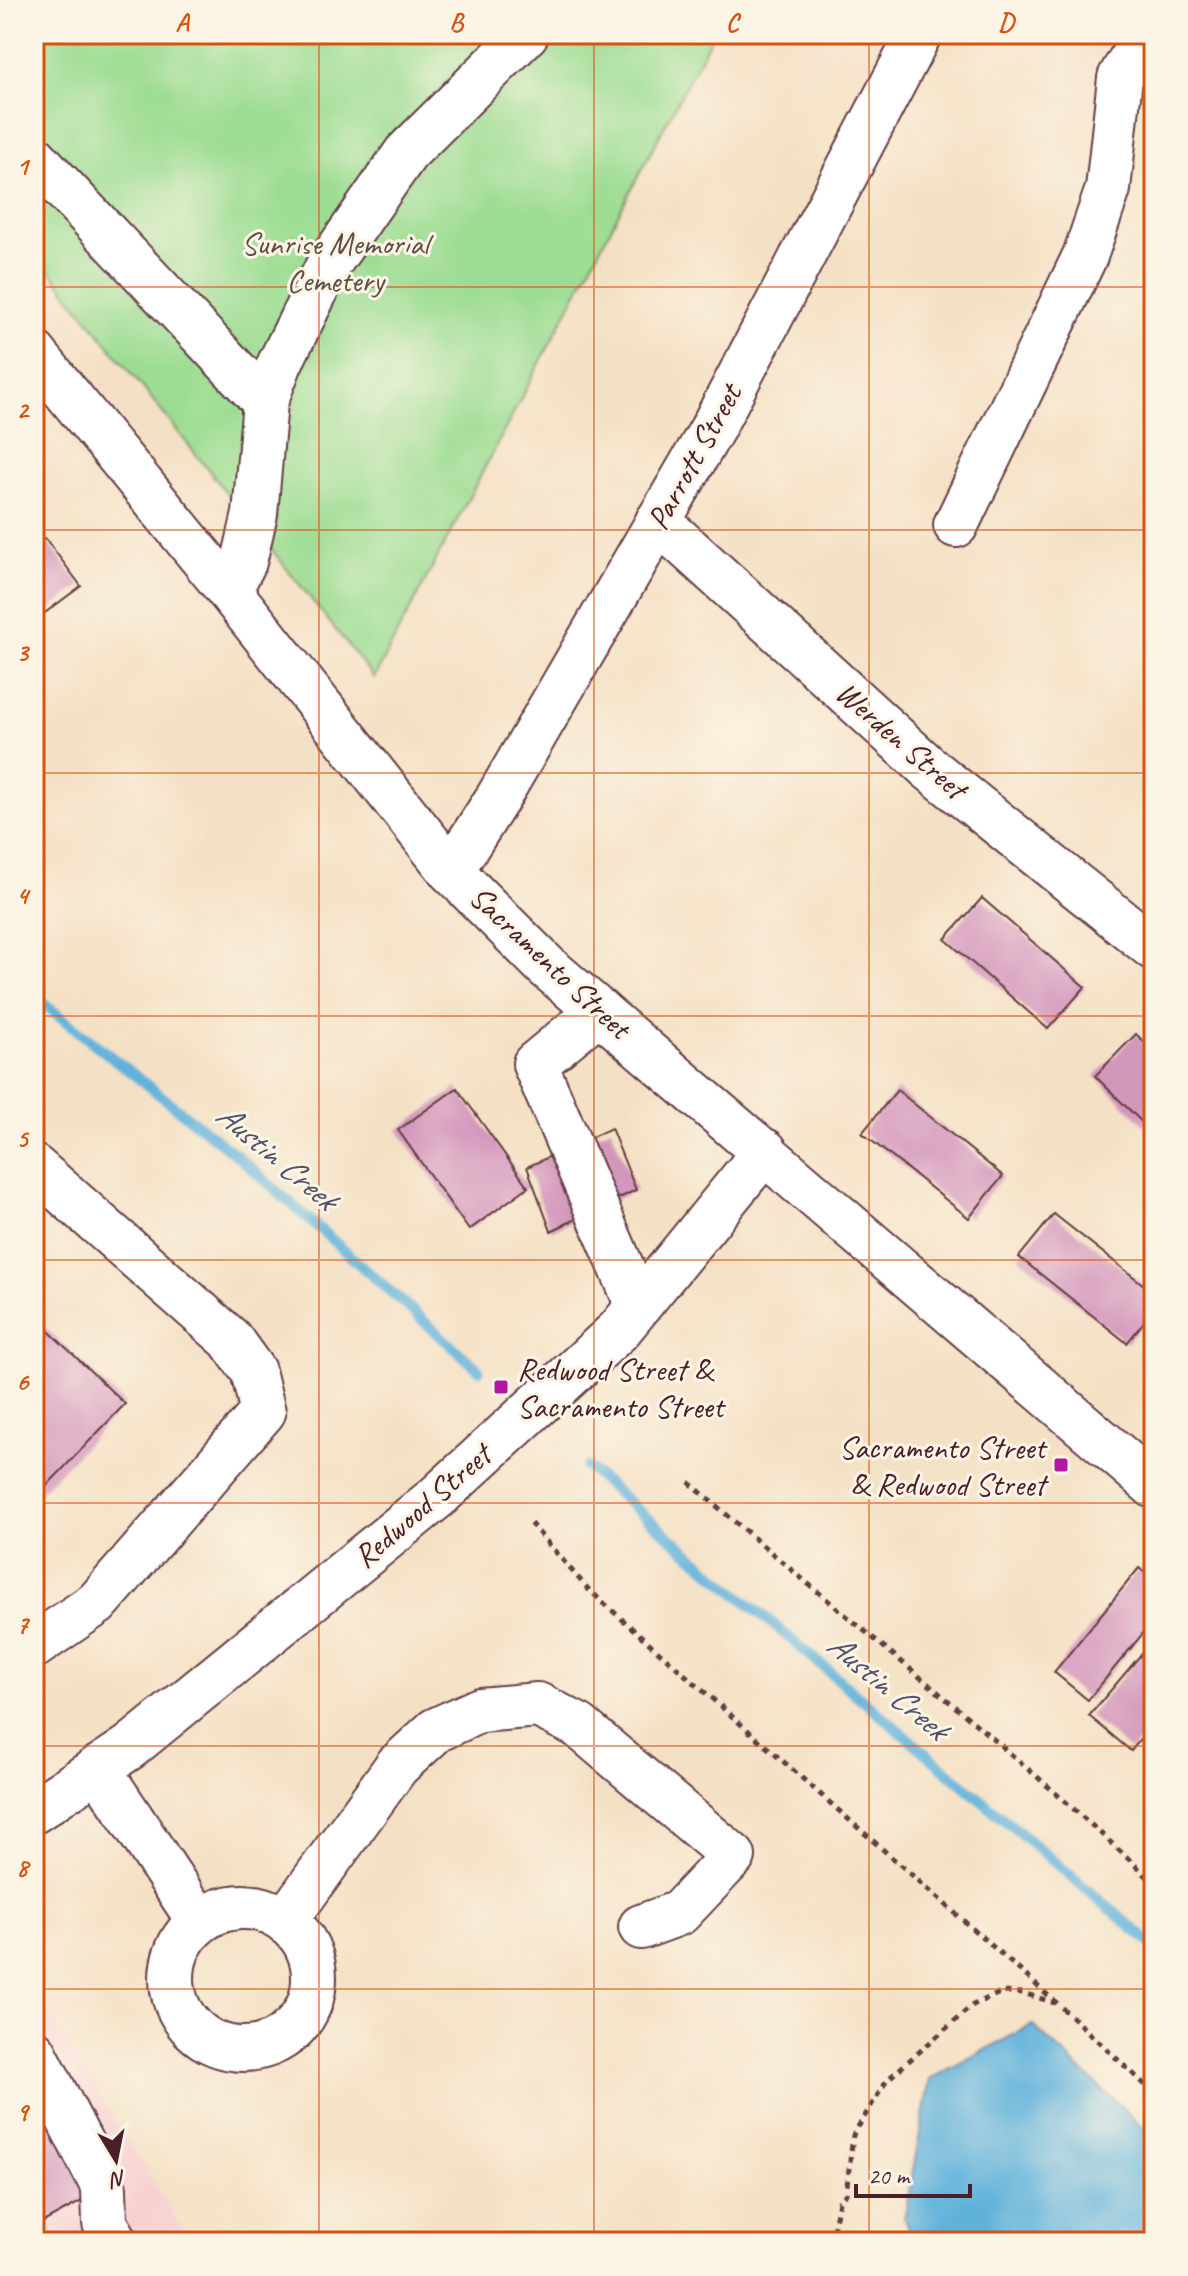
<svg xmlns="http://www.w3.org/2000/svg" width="1188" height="2276" font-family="Caveat,sans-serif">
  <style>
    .built { fill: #f7cfd1 }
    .green { fill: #9ddd93; stroke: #747e5f; stroke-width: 2 }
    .water { fill: #60b2db; stroke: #556883; stroke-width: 2 }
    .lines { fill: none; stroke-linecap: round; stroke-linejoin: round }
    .stream { stroke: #60b2db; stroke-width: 11 }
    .building { fill: #d497bc }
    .minor-casing { stroke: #643c42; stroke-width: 48 }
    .major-casing { stroke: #643c42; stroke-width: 48 }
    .path { stroke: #643c42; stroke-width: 5; stroke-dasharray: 6 6; stroke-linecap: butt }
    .minor { stroke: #fff; stroke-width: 44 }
    .major { stroke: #fff; stroke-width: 44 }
    .grid { fill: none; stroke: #d8530f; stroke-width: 2; stroke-opacity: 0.55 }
    .poi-dot { fill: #b5179e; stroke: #fcf5e5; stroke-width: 3 }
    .labels { text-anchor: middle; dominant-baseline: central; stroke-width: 6; stroke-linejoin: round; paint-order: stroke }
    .park-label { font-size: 32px; fill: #5f4e45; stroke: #fcf5e5 }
    .street-label { font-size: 32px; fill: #4a1f2b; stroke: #fcf5e5 }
    .poi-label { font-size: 32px; fill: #4a1f2b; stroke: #fcf5e5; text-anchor: start }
    .water-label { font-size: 34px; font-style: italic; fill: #525269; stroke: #fcf5e5 }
    .neatline { fill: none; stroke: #d8530f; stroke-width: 3 }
    .grid-label { font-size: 26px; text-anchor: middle; font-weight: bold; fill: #d8530f }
  </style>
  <rect width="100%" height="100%" fill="#fcf5e5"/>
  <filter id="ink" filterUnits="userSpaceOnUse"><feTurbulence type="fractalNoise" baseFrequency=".0125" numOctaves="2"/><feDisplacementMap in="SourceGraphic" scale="16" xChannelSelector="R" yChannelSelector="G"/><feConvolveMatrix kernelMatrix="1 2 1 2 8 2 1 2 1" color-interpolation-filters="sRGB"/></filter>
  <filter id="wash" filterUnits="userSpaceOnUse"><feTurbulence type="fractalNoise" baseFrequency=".006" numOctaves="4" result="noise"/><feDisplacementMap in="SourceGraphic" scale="32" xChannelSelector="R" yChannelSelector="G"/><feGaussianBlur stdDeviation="1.8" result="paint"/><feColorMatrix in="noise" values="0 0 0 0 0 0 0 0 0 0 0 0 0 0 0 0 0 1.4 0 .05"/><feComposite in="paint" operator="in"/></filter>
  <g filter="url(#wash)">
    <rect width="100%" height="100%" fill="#f4e1c5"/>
    <polygon class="built" points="34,1990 191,2242 34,2242"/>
    <polygon class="green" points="34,34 713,34 374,678 34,251"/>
    <polygon class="water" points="1032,2025 1154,2137 1154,2242 913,2242 904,2219 930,2079"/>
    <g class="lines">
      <g class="stream">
        <polyline points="34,990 44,1004 235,1154 479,1370"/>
        <polyline points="587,1467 1154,1946"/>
      </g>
    </g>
    <g id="blocks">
      <g class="building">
        <polygon points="45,538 81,586 34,621 34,546"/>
        <polygon points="982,898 1085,987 1048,1029 945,939"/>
        <polygon points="1136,1034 1154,1052 1154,1134 1095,1076"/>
        <polygon points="457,1088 528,1187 469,1230 398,1130"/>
        <polygon points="897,1090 1003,1176 969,1218 862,1133"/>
        <polygon points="611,1128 636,1190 551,1231 527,1167"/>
        <polygon points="1054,1214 1154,1293 1154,1309 1127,1343 1019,1257"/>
        <polygon points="34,1317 125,1404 34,1499"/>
        <polygon points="1139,1568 1154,1580 1154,1620 1088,1700 1054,1672"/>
        <polygon points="1154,1639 1154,1723 1131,1751 1089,1716"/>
        <polygon points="34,2091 91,2196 34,2227"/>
      </g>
    </g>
  </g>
  <g filter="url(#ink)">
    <use href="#blocks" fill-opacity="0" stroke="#643c42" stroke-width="2"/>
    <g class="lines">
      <defs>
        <g id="minor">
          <polyline points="34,157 265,402"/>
          <polyline points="658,521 929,768 1154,948"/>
          <polyline points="956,525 1085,256 1108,189 1120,78 1146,34"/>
          <polyline points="229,591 244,562 255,514 265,402 280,363 330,262 406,153 526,34"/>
          <polyline points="451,871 499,796 712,429 919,34"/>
          <polyline points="599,1011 535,1064 638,1306"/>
          <polyline points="34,1167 230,1339 253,1371 263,1412 97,1603 34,1646"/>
          <polyline points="98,1768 199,1921"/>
          <circle cx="243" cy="1978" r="71"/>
          <polyline points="285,1921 397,1766 436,1730 480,1710 538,1705 579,1726 733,1856 679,1913 641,1927"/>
          <polyline points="34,2052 104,2188 105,2223 116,2242"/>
        </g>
        <g id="major">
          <polyline points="34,353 229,591 451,871 546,966 1154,1486"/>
          <polyline points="34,1811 130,1747 437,1497 619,1330 765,1151"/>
        </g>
      </defs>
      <use href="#minor" class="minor-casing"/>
      <use href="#major" class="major-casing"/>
      <g class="path">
        <path d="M689 1482C843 1617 1006 1742 1154 1883"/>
        <polyline points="530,1523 589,1590 1059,2005 1154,2093"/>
        <polyline points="831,2242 839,2201 846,2194 853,2135 887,2080 973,2005 1002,1992 1023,1993 1055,2003"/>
      </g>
      <use href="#minor" class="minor"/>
      <use href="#major" class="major"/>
    </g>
  </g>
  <path class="grid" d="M319 34V2242M594 34V2242M869 34V2242M34 287H1154M34 530H1154M34 773H1154M34 1016H1154M34 1260H1154M34 1503H1154M34 1746H1154M34 1989H1154"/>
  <g class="poi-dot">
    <rect x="493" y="1379" width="16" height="16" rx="4"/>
    <rect x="1053" y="1457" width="16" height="16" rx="4"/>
  </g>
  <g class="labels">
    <g class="park-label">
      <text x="335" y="243">Sunrise Memorial<tspan x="335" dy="37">Cemetery</tspan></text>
    </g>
    <g class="street-label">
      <text transform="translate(694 457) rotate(-61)">Parrott Street</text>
      <text transform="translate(901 740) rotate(41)">Werden Street</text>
      <text transform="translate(550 962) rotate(43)">Sacramento Street</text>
      <text transform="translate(422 1506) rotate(-41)">Redwood Street</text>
    </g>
    <g class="poi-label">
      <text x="517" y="1369">Redwood Street &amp;<tspan x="517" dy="37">Sacramento Street</tspan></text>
      <text x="1045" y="1447" text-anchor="end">Sacramento Street<tspan x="1045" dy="37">&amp; Redwood Street</tspan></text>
    </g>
    <g class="water-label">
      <text transform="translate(277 1156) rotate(40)">Austin Creek</text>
      <text transform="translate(888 1686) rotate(40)">Austin Creek</text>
    </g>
  </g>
  <rect width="1188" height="2276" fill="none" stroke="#fcf5e5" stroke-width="88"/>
  <g transform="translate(116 2160) rotate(170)" stroke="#fcf5e5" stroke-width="6" paint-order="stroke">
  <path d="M0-6L14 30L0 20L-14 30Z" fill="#4a1f2b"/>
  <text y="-12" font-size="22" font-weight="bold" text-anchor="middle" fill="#4a1f2b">N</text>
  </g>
  <path d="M856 2184v12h114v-12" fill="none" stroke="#4a1f2b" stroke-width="4"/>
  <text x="868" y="2184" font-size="24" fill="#4a1f2b" stroke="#fcf5e5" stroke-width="6" paint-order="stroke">20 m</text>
  <rect x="44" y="44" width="1100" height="2188" class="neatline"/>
  <g class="grid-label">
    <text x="182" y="31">A</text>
    <text x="456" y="31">B</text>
    <text x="732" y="31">C</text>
    <text x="1006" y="31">D</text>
    <text x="22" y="175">1</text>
    <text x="22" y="418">2</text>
    <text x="22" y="661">3</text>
    <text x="22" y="904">4</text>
    <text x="22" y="1147">5</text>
    <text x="22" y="1390">6</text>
    <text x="22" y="1633">7</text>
    <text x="22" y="1876">8</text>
    <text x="22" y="2120">9</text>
  </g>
</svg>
